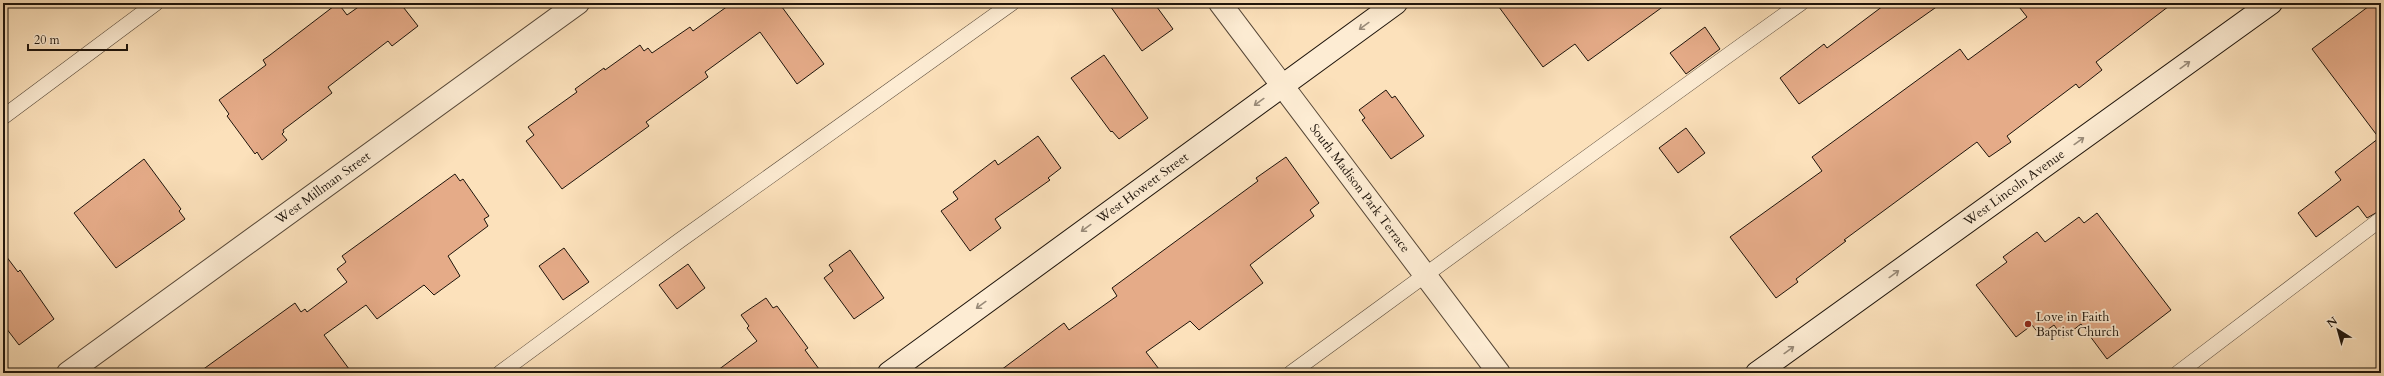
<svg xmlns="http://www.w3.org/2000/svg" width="2384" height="376" font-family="Cardo,serif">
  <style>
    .building { fill: #e5ab88; stroke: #1e140b }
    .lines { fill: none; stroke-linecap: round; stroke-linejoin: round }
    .service-casing { stroke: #564737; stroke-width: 16 }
    .minor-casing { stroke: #564737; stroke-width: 24 }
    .secondary-casing { stroke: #1e140b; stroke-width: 24 }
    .service { stroke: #fdecd3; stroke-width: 15 }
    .minor { stroke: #fdecd3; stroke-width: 22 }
    .secondary { stroke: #fdecd3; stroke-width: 22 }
    .oneway { stroke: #998b79 }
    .poi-dot { fill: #8f2418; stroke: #fdecd3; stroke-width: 1.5 }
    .labels { text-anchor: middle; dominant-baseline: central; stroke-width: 3.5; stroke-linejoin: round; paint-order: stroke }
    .street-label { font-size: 13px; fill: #1e140b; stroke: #fdecd3 }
    .poi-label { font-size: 13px; fill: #1e140b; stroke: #fdecd3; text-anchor: start }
  </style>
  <rect width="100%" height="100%" fill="#fce1bb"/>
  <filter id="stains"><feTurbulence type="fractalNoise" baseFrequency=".005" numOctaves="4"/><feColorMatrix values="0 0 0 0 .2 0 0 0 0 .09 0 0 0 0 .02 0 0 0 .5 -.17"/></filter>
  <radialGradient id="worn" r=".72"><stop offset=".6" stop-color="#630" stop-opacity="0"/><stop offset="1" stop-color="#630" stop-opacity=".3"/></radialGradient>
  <g class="building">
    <polygon points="338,3 347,15 364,3 400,3 418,26 392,46 388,41 328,87 332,93 283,130 284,132 282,134 287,140 262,160 257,152 255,154 227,116 229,114 219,100 266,65 263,60 270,55"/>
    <polygon points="732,3 779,3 824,64 797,84 760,32 705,72 708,77 646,122 649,126 562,189 526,141 534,135 528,127 577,92 575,89 604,68 605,70 640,45 644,51 648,48 652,53 690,27 693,31"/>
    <polygon points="1108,3 1154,3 1173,29 1142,51"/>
    <polygon points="1496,3 1668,3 1588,61 1575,44 1543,67"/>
    <polygon points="1887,3 1942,3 1799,104 1780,78 1824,44 1827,48"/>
    <polygon points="2016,3 2173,3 2096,62 2102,70 2079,88 2076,84 2007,136 2011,142 1989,157 1977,142 1844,240 1846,241 1796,279 1798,282 1776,298 1730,237 1822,171 1812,157 1960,49 1968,60 2027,17"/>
    <polygon points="2373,3 2381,3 2381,210 2367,218 2358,206 2316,237 2298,213 2341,180 2335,172 2379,138 2312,49"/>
    <polygon points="1705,27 1720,49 1686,74 1670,53"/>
    <polygon points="1104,55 1148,118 1119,139 1112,131 1111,132 1071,78"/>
    <polygon points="1386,90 1392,98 1395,96 1424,136 1391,159 1362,120 1365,118 1359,110"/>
    <polygon points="1686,128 1705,153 1678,173 1659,148"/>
    <polygon points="1038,136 1061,168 1048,178 1050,180 995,219 1001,228 970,251 941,211 958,199 953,192 995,160 998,165"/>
    <polygon points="1286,157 1319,203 1310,210 1314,216 1250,265 1263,283 1199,330 1190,321 1146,352 1162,373 997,373 1064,323 1069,330 1117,296 1112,288 1258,181 1256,178"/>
    <polygon points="144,159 181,209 179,211 185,219 116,268 74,213"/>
    <polygon points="455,174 460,181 463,179 489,216 484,219 488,226 448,256 460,276 434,295 424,285 377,319 366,305 324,335 352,373 198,373 295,303 301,312 305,309 307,312 347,282 337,269 346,262 342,256"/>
    <polygon points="2097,213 2171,310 2107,359 2081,324 2063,338 2054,325 2040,335 2032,325 2016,337 1976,285 2007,262 2003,257 2037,232 2045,242 2079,217 2084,223"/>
    <polygon points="564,248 589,282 563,300 539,266"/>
    <polygon points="850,250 884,298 854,319 824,278 833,271 829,265"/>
    <polygon points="3,252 18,272 20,270 54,319 19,345 3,324"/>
    <polygon points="688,264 705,288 677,309 659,285"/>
    <polygon points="766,298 773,308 777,306 808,348 805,350 822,373 714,373 757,341 747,328 749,326 741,315"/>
  </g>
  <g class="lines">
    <defs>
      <g id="service">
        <polyline points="3,117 156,3"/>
        <polyline points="500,373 679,241 1012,3"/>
        <path d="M1291 373C1461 249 1630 125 1801 3"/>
        <polyline points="2178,373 2381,219"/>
      </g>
      <g id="minor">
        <path id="s1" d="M1220 3 1499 373"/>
        <path id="s2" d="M68 373 578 3"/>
      </g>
      <g id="secondary">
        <path id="s3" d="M889 373 1396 3"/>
        <path id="s4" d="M1757 373 2271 3"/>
      </g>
    </defs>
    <use href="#service" class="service-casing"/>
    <use href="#minor" class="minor-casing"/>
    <use href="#secondary" class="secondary-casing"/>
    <use href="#service" class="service"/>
    <use href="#minor" class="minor"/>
    <use href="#secondary" class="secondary"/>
  </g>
  <defs><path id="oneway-shaft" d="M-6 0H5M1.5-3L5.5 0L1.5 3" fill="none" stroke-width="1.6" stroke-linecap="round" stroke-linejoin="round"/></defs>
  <g class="oneway">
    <use href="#oneway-shaft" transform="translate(1364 26) rotate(144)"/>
    <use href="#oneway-shaft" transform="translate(2185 65) rotate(-36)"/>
    <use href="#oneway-shaft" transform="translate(1259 102) rotate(144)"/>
    <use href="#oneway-shaft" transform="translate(2079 141) rotate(-36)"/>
    <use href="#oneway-shaft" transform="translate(1086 228) rotate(144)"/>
    <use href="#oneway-shaft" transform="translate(1894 274) rotate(-36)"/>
    <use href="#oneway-shaft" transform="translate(981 305) rotate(144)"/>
    <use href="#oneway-shaft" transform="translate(1789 350) rotate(-36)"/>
  </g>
  <circle class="poi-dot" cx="2028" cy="324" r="4"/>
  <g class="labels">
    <g class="street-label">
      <text stroke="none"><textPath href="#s2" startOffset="315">West Millman Street</textPath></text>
      <text stroke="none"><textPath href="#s3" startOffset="314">West Howett Street</textPath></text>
      <text stroke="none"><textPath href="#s1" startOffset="232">South Madison Park Terrace</textPath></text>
      <text stroke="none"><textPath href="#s4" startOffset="317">West Lincoln Avenue</textPath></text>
    </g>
    <g class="poi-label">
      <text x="2036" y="317">Love in Faith<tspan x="2036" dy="15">Baptist Church</tspan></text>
    </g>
  </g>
  <rect width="2384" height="376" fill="none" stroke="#fce1bb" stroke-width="16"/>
  <rect x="4" y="4" width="2376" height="368" fill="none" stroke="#1e140b" stroke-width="2"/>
  <rect x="8" y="8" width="2368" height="360" fill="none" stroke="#1e140b"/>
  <g transform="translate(2338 330) rotate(323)" stroke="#fdecd3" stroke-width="3" paint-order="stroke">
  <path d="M0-3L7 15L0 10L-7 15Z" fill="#1e140b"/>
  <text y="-6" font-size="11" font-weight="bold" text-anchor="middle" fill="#1e140b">N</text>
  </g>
  <path d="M28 44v6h99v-6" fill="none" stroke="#1e140b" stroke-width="2"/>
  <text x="34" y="44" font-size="12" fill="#1e140b" stroke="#fdecd3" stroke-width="3" paint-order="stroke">20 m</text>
  <rect width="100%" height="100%" filter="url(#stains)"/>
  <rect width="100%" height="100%" fill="url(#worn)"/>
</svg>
